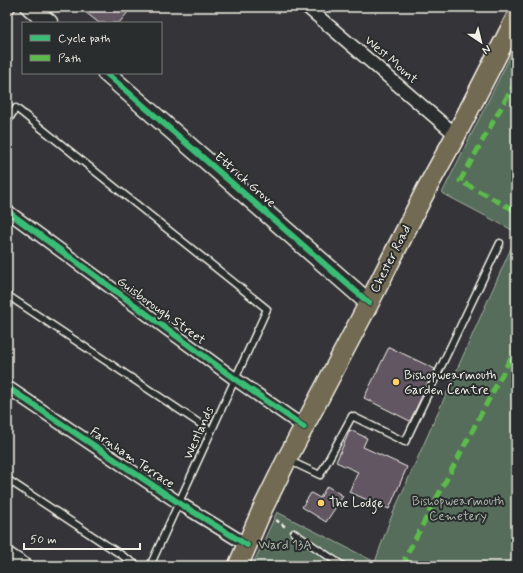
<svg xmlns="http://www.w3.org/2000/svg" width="523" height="573" font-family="Mynerve,sans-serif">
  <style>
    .green { fill: #556d5a; stroke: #a4afa1 }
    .building { fill: #625664; stroke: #f4f1e8 }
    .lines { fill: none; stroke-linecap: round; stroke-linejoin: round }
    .lane-casing { stroke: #f4f1e8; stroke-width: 9 }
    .street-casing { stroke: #f4f1e8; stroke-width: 15 }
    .secondary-casing { stroke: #f4f1e8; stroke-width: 20 }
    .primary-casing { stroke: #f4f1e8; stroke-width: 22 }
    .path { stroke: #f4f1e8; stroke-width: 2.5; stroke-dasharray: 4 3; stroke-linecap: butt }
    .lane { stroke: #2a2d2e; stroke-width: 6 }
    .street { stroke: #2a2d2e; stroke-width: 12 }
    .secondary { stroke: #2a2d2e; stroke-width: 17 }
    .primary { stroke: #736b52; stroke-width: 19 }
    .quiet { stroke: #5cbc4b; stroke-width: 5; stroke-dasharray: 10 5; stroke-linecap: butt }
    .cycleway-casing { stroke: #2a2d2e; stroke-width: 8 }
    .cycleway { stroke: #3abd76; stroke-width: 6 }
    .poi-dot { fill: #ffd166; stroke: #2a2d2e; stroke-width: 1.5 }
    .labels { text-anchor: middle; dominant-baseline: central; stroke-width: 4; stroke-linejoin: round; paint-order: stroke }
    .street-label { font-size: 13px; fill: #f4f1e8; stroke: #2a2d2e }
    .poi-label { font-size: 13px; fill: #f4f1e8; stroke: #2a2d2e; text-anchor: start }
    .park-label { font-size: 13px; fill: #acb6a8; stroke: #2a2d2e }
  </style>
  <rect width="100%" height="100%" fill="#353539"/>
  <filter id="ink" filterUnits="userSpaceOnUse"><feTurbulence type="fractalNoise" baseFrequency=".025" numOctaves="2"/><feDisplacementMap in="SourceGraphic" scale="8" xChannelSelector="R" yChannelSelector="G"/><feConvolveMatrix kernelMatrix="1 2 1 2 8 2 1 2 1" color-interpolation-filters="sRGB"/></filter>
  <g filter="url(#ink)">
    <g class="green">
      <polygon points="516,45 516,232 442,193"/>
      <polygon points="516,237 516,566 252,566 277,512 375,562 390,520"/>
    </g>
    <g class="building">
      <polygon points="79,7 132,7 119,23 99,23"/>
      <polygon points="389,347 435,369 410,421 364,398"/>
      <polygon points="350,430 367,438 363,447 407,467 389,509 349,492 358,472 336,462"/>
      <polygon points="327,486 343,496 326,522 302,507 311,493 320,498"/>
    </g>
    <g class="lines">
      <defs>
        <g id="lane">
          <polyline points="7,122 16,108 267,309 150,566"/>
          <polyline points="7,295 211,431"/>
          <polyline points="290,461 320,475 352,416 405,442 500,243"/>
          <polyline points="7,479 138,566"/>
          <polyline points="294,533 343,566"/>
        </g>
        <g id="street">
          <polyline points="307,7 456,135"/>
          <polyline points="7,9 9,7"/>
          <polyline points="7,211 235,379 304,427"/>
          <polyline points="7,387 179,503 247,545"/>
          <polyline points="7,553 27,566"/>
        </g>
        <g id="secondary">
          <polyline points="30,7 49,23"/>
          <polyline points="106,73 369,303"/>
        </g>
        <polyline id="primary" points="238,566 262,510 287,459 369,303 427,188 456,135 516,18"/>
      </defs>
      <use href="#lane" class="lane-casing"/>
      <use href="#street" class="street-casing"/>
      <use href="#secondary" class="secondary-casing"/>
      <use href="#primary" class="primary-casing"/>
      <polyline class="path" points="276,520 287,528"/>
      <use href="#lane" class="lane"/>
      <use href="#street" class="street"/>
      <use href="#secondary" class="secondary"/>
      <use href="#primary" class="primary"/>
      <g class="quiet">
        <polyline points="516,81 460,181 516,211"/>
        <polyline points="409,566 405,558 516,348"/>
      </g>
      <defs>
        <g id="cycleway">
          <polyline points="106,73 369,303"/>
          <polyline points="7,211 235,379 304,427"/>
          <polyline points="7,387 179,503 247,545"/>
        </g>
      </defs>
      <use href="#cycleway" class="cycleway-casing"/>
      <use href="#cycleway" class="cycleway"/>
    </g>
  </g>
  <g class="poi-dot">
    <circle cx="396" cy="382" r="4"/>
    <circle cx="321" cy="503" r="4"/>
  </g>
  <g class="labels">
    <g class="street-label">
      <text transform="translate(391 60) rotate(41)">West Mount</text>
      <text transform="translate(245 180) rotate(41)">Ettrick Grove</text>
      <text transform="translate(391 259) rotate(-63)">Chester Road</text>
      <text transform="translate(161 311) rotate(36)">Guisborough Street</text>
      <text transform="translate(199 433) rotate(-66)">Westlands</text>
      <text transform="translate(132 458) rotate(34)">Farnham Terrace</text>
    </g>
    <g class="poi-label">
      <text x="404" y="375">Bishopwearmouth<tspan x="404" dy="15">Garden Centre</tspan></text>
      <text x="329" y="503">The Lodge</text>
    </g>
    <g class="park-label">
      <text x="458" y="501">Bishopwearmouth<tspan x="458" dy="15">Cemetery</tspan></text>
      <text x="285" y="545">Ward 13A</text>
    </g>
  </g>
  <rect width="523" height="573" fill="none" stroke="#2a2d2e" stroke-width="24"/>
  <rect x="12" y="12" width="499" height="549" fill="none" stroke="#f4f1e8" stroke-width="1.5" filter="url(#ink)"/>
  <rect x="22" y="22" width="140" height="52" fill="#2a2d2e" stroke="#7b7b78"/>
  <rect x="30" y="35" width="20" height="6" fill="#3abd76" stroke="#7b7b78"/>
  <text x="58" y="42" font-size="12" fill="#f4f1e8">Cycle path</text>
  <rect x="30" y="55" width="20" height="6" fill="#5cbc4b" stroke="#7b7b78"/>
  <text x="58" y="62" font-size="12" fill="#f4f1e8">Path</text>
  <g transform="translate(481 42) rotate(145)" stroke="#2a2d2e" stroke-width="3" paint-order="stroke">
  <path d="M0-3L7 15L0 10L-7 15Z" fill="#f4f1e8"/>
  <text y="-6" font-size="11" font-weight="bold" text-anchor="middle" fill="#f4f1e8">N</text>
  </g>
  <path d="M24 543v6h116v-6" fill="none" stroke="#f4f1e8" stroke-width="2"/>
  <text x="30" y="543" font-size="12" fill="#f4f1e8" stroke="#2a2d2e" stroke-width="3" paint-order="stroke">50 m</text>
</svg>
